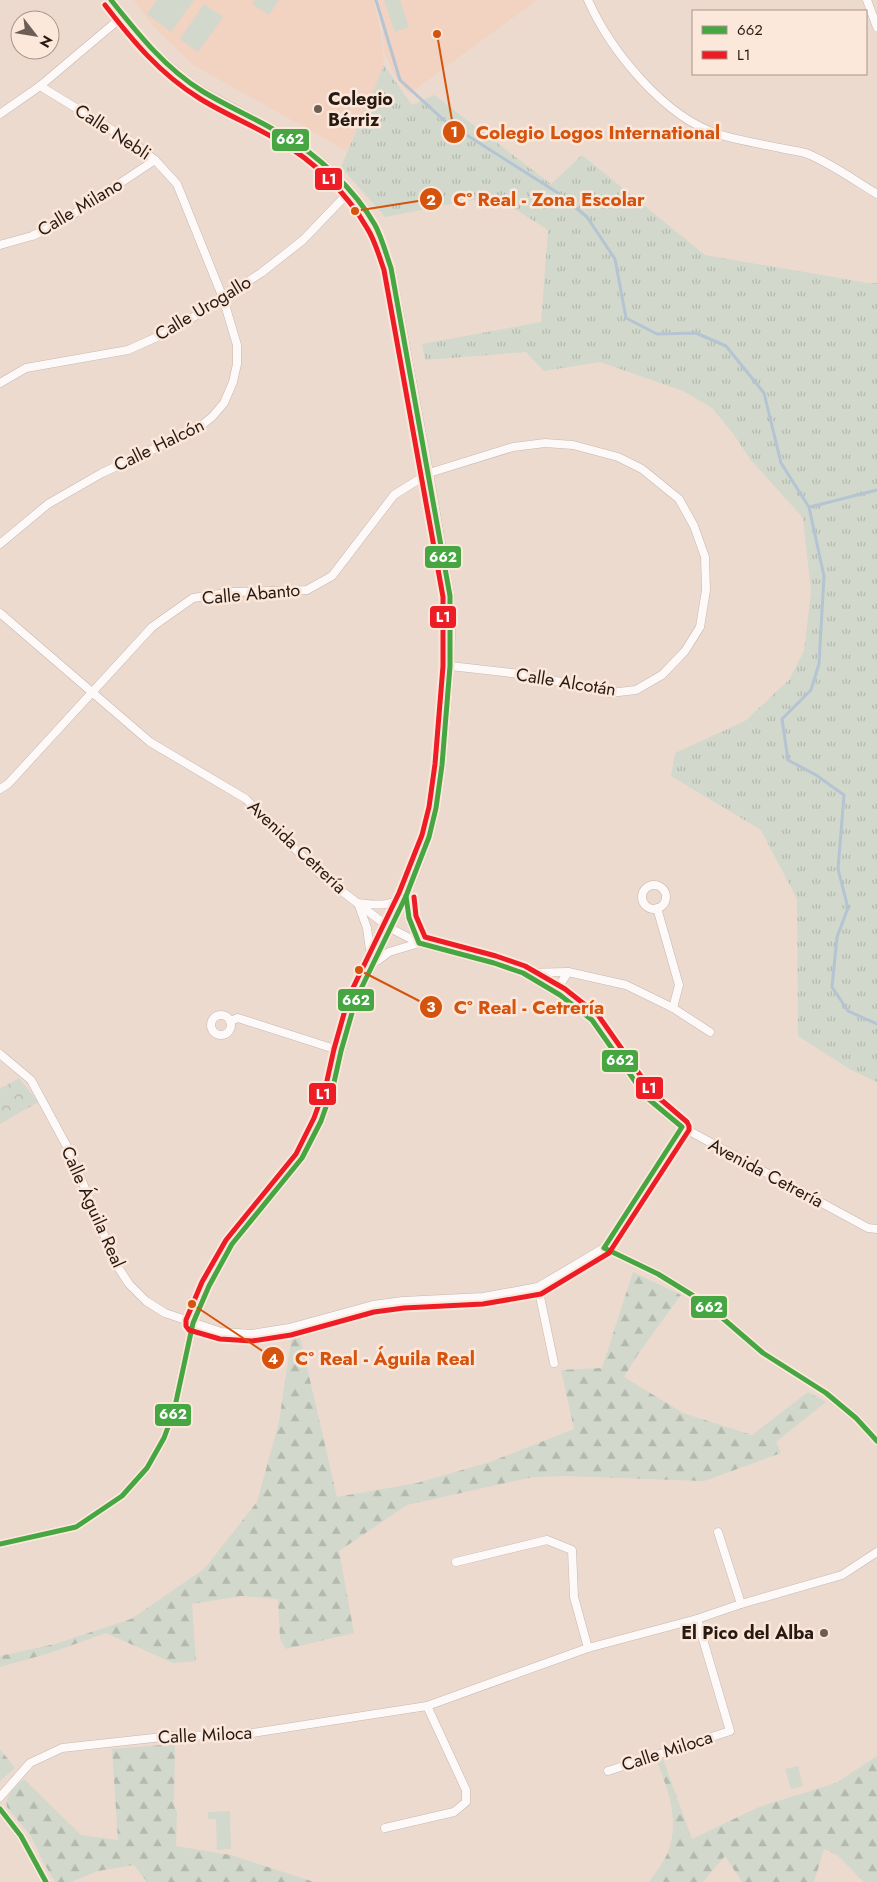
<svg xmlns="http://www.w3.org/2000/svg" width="877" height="1882" font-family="Jost,sans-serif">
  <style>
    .built { fill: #f2d2c0 }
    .grass { fill: url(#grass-tufts) }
    .forest { fill: url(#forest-firs) }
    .park { fill: url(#park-crowns) }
    .pitch { fill: #d2d8cc }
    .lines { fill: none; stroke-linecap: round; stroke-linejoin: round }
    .stream { stroke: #b4c4d2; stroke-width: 3 }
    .minor-casing { stroke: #c6b8af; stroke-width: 9 }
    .minor { stroke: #fcf9f8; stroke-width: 8 }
    .bus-1-casing { stroke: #fce7db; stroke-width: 9 }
    .bus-2-casing { stroke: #fce7db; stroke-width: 9 }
    .bus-1 { stroke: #46a742; stroke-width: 5 }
    .bus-2 { stroke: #ee1c25; stroke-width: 5 }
    .poi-dot { fill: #6c5d55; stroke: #fce7db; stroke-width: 2 }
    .labels { text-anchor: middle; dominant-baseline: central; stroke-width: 5; stroke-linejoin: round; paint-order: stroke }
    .poi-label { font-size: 18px; font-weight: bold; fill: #271a13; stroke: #fce7db; text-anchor: start }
    .street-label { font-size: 18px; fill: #271a13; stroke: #fce7db }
    .leader { fill: none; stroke: #d5530d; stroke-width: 2 }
    .callout-dot { fill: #d5530d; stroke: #fce7db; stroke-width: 2 }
    .mark-label { font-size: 15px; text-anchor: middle; font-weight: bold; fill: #fff }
    .callout-label { font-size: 19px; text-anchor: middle; font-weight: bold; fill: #d5530d; stroke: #fce7db; stroke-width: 5; stroke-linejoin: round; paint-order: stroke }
    .line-badge { stroke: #fce7db; stroke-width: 2 }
    .badge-label { font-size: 14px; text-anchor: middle; font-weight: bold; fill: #fff }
  </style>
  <defs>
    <pattern id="grass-tufts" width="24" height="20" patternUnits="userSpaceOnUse" patternTransform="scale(1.25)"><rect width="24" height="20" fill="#d2d8cc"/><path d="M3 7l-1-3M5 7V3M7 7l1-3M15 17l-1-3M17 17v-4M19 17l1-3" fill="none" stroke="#b4b9ae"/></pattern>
    <pattern id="forest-firs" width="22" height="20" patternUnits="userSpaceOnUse" patternTransform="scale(1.25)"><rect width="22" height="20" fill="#d2d8cc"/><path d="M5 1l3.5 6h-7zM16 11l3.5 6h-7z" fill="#b4b9ae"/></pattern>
    <pattern id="park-crowns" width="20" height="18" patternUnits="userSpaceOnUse" patternTransform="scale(1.25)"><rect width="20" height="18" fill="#d2d8cc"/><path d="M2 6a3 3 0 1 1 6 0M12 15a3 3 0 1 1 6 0" fill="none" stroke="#b4b9ae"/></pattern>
  </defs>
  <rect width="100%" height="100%" fill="#ecdacf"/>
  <g class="built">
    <polygon points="134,0 374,0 380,29 384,66 347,151 193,65 151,24"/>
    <polygon points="379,0 537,0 409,94 395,76 384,52 382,15"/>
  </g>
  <polygon class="grass" points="384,65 412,105 434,95 551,184 582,155 705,255 868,283 877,283 877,1082 851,1070 798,1036 797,899 761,830 671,776 675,753 745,721 789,680 804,651 811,592 803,518 750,459 732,432 712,408 683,391 600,362 544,371 526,352 425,360 422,344 541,322 548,230 494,196 385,217 341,167"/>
  <g class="forest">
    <polygon points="633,1272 681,1295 638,1354 624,1377 683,1413 752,1435 808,1392 826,1402 776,1442 781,1453 704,1481 565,1476 533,1477 407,1505 339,1551 354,1633 286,1649 280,1639 278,1599 241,1596 192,1604 196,1661 173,1663 106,1633 53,1652 0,1667 0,1656 55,1644 131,1619 204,1569 257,1502 279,1422 292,1335 298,1333 301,1341 337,1497 417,1483 490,1462 574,1429 561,1370 602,1368"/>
    <path d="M175 1744 174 1806 177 1812 176 1846 231 1855 314 1882H147L134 1865 98 1871 71 1882H55L41 1858 31 1836 7 1807C4 1795 16 1787 24 1779L81 1835 118 1840 112 1749Z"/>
    <polygon points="0,1749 15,1768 0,1781"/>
    <path d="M877 1756V1882H864L837 1855 824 1849 814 1882H742L725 1856 703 1882H649C655 1873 664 1862 668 1852 680 1819 668 1791 657 1761L663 1759 692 1839 759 1807 836 1783Z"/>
  </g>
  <polygon class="park" points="19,1078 38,1102 0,1124 0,1089"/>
  <g class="pitch">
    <polygon points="157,0 194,0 171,32 147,14"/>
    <polygon points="255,0 279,0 269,15 252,4"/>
    <polygon points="386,0 400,0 409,27 395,32 384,1"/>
    <polygon points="204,4 223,17 198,52 180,39"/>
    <polygon points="798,1766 803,1786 791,1789 785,1769"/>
    <polygon points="230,1811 231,1849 217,1850 216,1819 208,1819 208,1812"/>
  </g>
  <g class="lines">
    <g class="stream">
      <polyline points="376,0 400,80 446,122 558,193 587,217 615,259 626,318 657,334 696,333 726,346 764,393 781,463 809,507 824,576 819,664 811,690 782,719 788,760 816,775 844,795 838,869 848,908 837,937 832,987 848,1011 877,1024"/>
      <polyline points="810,507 877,490"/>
    </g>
    <defs>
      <g id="minor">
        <path d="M588 0C610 50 664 117 718 134 740 141 763 144 785 149 793 151 801 151 808 154 832 164 854 180 877 194"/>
        <polyline points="867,0 877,27"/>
        <polyline points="0,114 40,86 123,16"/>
        <polyline points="0,245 32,236 60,223 155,160"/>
        <polyline points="0,383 26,368 128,350 175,329 261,273 303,240 350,191"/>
        <polyline points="0,544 48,504 102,473 197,429 212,417 224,403 233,382 237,364 237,345 223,298 177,184 155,160 135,144 40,86"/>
        <polyline points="0,613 150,742 246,799 322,876 390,928 419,943 494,963 523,973 560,995 592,1020 646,1097 682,1127 868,1228 877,1229"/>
        <polyline points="0,789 8,784 152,627 193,598 233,592 307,590 332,576 394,495 429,473 513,447 545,443 573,445 618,457 642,469 679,499 694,526 705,557 706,590 700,627 685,651 662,675 636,690 610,693 529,675 450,666"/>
        <circle cx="654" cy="897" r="12"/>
        <polyline points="406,897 409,918 419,943"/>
        <polyline points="657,908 679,985 673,1008"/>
        <polyline points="374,963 389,952 419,943"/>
        <path d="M372 965 367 928 358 903C377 905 388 907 405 897"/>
        <polyline points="568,972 626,985 673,1008 710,1032"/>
        <polyline points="524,973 568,972 561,983 560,995"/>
        <circle cx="221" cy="1025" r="10"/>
        <polyline points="230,1021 238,1018 341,1051"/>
        <polyline points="0,1054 31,1080 71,1154 116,1264 129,1284 146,1301 165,1313 221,1332 252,1334 289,1328 373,1305 403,1301 483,1297 538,1287 604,1248 682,1127"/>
        <polyline points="604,1248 658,1274 705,1303 763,1353 826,1393 856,1418 877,1441"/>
        <polyline points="538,1287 554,1363"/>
        <polyline points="718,1532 741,1604"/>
        <polyline points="0,1544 76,1527 122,1496 147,1468 164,1438 174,1411 193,1323 209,1286 232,1244 302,1158 321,1121 333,1087 341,1051 356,999 406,896 419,864 429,837 436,808 442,765 450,666 451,632 450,596 429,473 391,268 375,226 360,203 324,164 284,135 202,91 178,73 157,55 139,36 111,0"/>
        <polyline points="456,1562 547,1540 572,1550 574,1597 588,1648"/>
        <polyline points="608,1771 730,1731 697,1619"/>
        <polyline points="0,1797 30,1763 62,1748 172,1736 239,1735 427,1706 588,1648 697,1619 741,1604 842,1575 877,1552"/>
        <polyline points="0,1809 21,1836 46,1882"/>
        <polyline points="385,1828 454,1812 466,1802 466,1790 427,1706"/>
      </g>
    </defs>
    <use href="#minor" class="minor-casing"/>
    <use href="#minor" class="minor"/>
    <defs>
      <g id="bus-1">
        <polyline points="406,896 409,918 419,943 494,963 523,973 560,995 592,1020 646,1097 682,1127 604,1248 658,1274 705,1303 763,1353 826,1393 856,1418 877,1441"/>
        <path d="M0 1544 76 1527 122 1496 147 1468 164 1438 174 1411 193 1323 209 1286 232 1244 302 1158 321 1121 333 1087 341 1051 356 999 406 896 429 837 436 808 442 765 450 666V596L391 268C386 254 382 238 375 225 355 190 318 155 283 135 257 119 228 107 202 91 165 68 138 34 111 0"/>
        <polyline points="0,1809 21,1836 46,1882"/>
      </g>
      <path id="bus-2" d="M105 5C132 40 160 74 199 98 224 114 253 125 279 141 314 161 347 193 367 228 375 240 379 256 384 270L443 597V666L435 764 429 807 422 835 399 893 349 996 334 1049 326 1085 314 1118 296 1154 226 1240 202 1282 186 1320V1326L189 1330 220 1339 252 1341 291 1335 374 1312 404 1308 483 1304 541 1294 609 1253 689 1130V1126L687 1122 652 1092 598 1015 565 989 525 966 496 956 425 937 416 916 414 897"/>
    </defs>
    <use href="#bus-1" class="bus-1-casing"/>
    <use href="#bus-2" class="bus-2-casing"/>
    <use href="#bus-1" class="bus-1"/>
    <use href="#bus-2" class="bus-2"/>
  </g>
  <g class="poi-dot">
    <circle cx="318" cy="109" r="5"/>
    <circle cx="824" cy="1633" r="5"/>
  </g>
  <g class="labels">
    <g class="poi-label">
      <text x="328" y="99">Colegio<tspan x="328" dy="21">Bérriz</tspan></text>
      <text x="814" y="1633" text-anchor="end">El Pico del Alba</text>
    </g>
    <g class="street-label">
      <text transform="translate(113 132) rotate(33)">Calle Nebli</text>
      <text transform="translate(80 207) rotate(-31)">Calle Milano</text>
      <text transform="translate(203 308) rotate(-31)">Calle Urogallo</text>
      <text transform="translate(159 445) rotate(-26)">Calle Halcón</text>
      <text transform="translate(251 594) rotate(-5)">Calle Abanto</text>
      <text transform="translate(566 682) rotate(9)">Calle Alcotán</text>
      <text transform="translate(297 847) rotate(43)">Avenida Cetrería</text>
      <text transform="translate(766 1173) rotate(28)">Avenida Cetrería</text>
      <text transform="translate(93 1207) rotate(66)">Calle Águila Real</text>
      <text transform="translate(205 1735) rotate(-3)">Calle Miloca</text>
      <text transform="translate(667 1751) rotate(-18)">Calle Miloca</text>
    </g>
  </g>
  <path class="leader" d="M437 34L454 132M355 211L431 199M359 970L431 1007M192 1304L273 1358"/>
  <g class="callout-dot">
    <circle cx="437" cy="34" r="5"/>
    <circle cx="355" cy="211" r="5"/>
    <circle cx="359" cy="970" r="5"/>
    <circle cx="192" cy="1304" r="5"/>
    <circle cx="454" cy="132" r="12"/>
    <circle cx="431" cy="199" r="12"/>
    <circle cx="431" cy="1007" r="12"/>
    <circle cx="273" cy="1358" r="12"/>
  </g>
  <g class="mark-label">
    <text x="454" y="137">1</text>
    <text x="431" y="205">2</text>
    <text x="431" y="1012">3</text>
    <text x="273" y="1364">4</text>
  </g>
  <g class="callout-label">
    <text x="598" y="139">Colegio Logos International</text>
    <text x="549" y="206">Cº Real - Zona Escolar</text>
    <text x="529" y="1014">Cº Real - Cetrería</text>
    <text x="385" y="1365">Cº Real - Águila Real</text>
  </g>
  <g class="line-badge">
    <rect x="271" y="128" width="39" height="24" rx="5" fill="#46a742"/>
    <rect x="314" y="167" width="29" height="24" rx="5" fill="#ee1c25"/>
    <rect x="424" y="545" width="38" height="24" rx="5" fill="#46a742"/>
    <rect x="429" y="605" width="28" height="24" rx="5" fill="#ee1c25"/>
    <rect x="337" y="988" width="38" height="24" rx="5" fill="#46a742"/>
    <rect x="601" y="1049" width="38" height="24" rx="5" fill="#46a742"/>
    <rect x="635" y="1076" width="29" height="24" rx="5" fill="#ee1c25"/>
    <rect x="308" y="1082" width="29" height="24" rx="5" fill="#ee1c25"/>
    <rect x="690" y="1295" width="38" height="24" rx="5" fill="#46a742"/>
    <rect x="154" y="1403" width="38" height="24" rx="5" fill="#46a742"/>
  </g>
  <g class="badge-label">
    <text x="290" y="144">662</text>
    <text x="329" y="184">L1</text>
    <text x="443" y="562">662</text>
    <text x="443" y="622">L1</text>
    <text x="356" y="1005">662</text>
    <text x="620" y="1065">662</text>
    <text x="649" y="1093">L1</text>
    <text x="323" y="1099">L1</text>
    <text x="709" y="1312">662</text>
    <text x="173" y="1419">662</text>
  </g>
  <rect x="692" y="10" width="175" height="65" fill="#fce7db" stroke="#a7958b"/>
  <rect x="702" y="26" width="25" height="8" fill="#46a742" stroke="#a7958b"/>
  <text x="737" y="35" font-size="15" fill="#271a13">662</text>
  <rect x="702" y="51" width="25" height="8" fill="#ee1c25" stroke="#a7958b"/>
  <text x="737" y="60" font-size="15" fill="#271a13">L1</text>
  <g transform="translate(35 35) rotate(121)"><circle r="24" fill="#fce7db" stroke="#a7958b"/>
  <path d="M0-4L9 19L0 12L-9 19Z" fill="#6c5d55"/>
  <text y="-8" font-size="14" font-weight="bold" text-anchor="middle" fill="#271a13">N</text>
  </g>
</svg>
